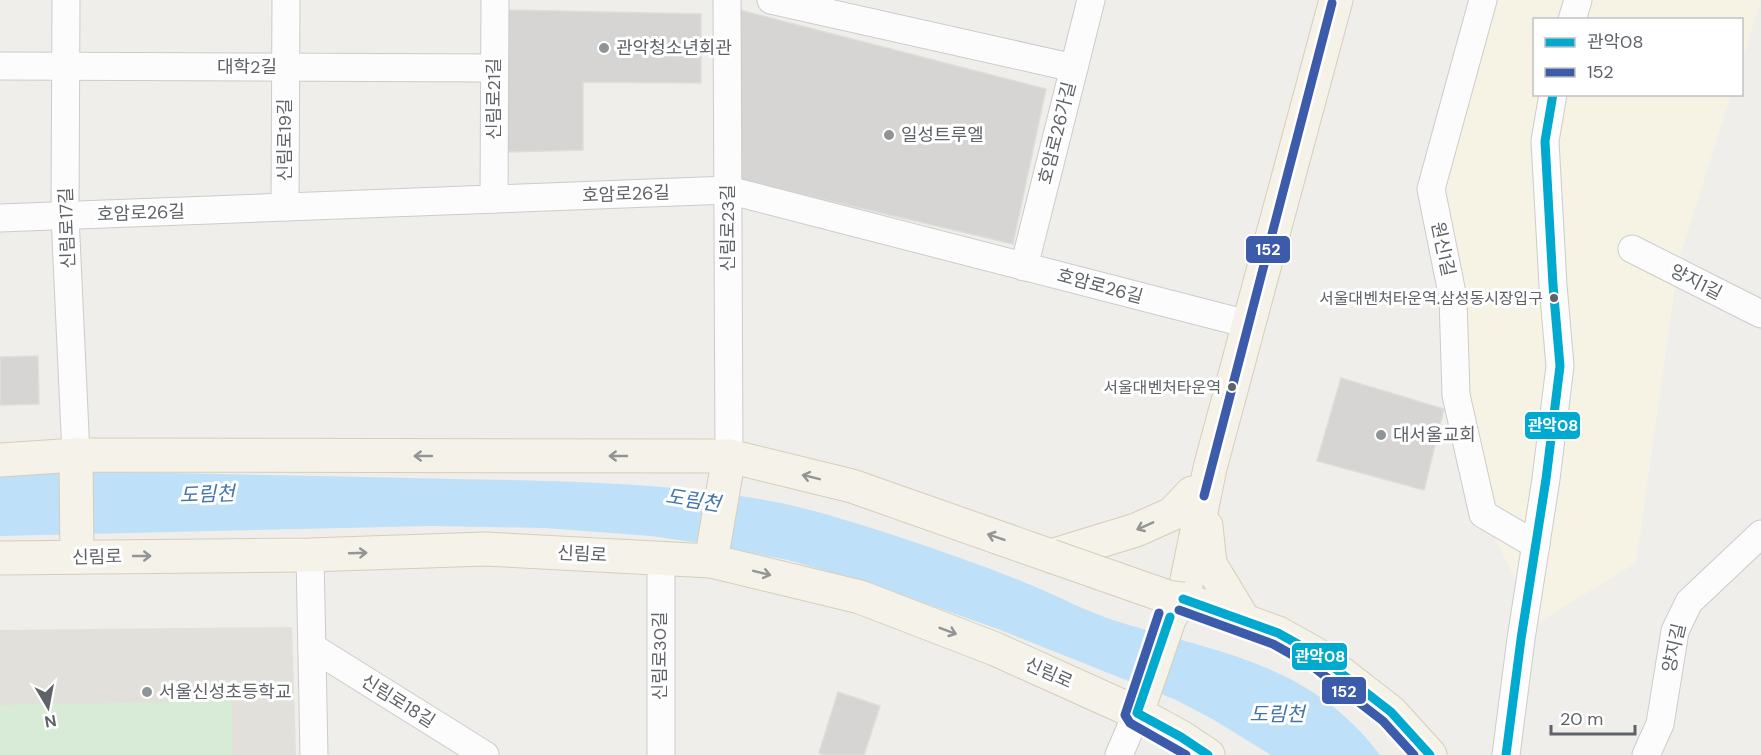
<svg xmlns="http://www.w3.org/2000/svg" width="1761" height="755" font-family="'DM Sans','Noto Sans KR',sans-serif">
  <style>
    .commercial { fill: #f7f3e4 }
    .education { fill: #e2e0da }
    .green { fill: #d8ebd6 }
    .water { fill: #bfe0f9 }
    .building { fill: #d6d5d3; stroke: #deddd9; stroke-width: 1.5 }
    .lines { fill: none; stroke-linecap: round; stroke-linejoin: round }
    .minor-casing { stroke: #cbcccc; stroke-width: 29 }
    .major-casing { stroke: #d7ceb8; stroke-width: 35 }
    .minor { stroke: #fdfcfc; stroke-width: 27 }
    .major { stroke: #f4f2e9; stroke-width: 33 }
    .major-bridge-casing { stroke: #d7ceb8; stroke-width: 35; stroke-linecap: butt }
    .major-bridge { stroke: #f4f2e9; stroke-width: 33 }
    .bus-1-casing { stroke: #fff; stroke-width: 14 }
    .bus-2-casing { stroke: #fff; stroke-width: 14 }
    .bus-1 { stroke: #00a9ce; stroke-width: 9 }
    .bus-2 { stroke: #3d5bab; stroke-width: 9 }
    .oneway { stroke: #939595 }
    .poi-dot { fill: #919496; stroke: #fff; stroke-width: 2 }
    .bus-dot { fill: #5f6368; stroke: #fff; stroke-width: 2 }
    .labels { text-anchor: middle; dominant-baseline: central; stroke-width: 6; stroke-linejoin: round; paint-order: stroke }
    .bus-label { font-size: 16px; fill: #5f6368; stroke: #fff; text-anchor: end }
    .poi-label { font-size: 18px; fill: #5f6368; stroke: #fff; text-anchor: start }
    .street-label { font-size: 18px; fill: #5f6368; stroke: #fff }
    .water-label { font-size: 20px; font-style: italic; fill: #4174aa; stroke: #fff }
    .line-badge { stroke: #fff; stroke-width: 2 }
    .badge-label { font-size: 16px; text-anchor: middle; font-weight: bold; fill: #fff }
  </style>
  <rect width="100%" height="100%" fill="#efeeea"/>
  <polygon class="commercial" points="1486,0 1761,0 1742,61 1742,20 1534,20 1534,94 1731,95 1679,259 1636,563 1537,623 1492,532 1431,189"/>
  <polygon class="education" points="292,627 296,755 0,755 0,630"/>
  <polygon class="green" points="232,701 232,755 0,755 0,705"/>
  <path class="water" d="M84 471C207 474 330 476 452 479 558 481 660 482 765 500 810 508 853 522 896 536 941 551 987 567 1031 585 1060 597 1089 613 1119 622 1220 653 1312 664 1380 755H1271L1214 720 1176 700 998 629 864 582 788 560 700 543 651 536 545 528 432 526 0 536V474Z"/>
  <g class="building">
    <polygon points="508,10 701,14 701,83 583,82 583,150 507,152"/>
    <polygon points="740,10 1046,89 1013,244 741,180"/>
    <polygon points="38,356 39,404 0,405 0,357"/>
    <polygon points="1341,378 1444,409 1424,490 1317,461"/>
    <polygon points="838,692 880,706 864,755 826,755 819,753"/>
  </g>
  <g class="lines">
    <defs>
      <g id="minor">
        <polyline points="66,0 65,216 76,455"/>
        <polyline points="727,0 729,456"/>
        <polyline points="771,0 1074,68"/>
        <polyline points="1483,0 1431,189 1453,298 1456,395 1483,514 1536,545"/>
        <polyline points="1572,20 1578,0"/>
        <polyline points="0,66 494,68"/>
        <polyline points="494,199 495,0"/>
        <polyline points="285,207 286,0"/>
        <polyline points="0,218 728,190 1236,321"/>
        <polyline points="1632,249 1761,314"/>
        <polyline points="1024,267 1091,0"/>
        <polyline points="310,555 314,755"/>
        <polyline points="312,647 485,755"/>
        <polyline points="661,755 661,558"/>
        <polyline points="1119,755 1137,713"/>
        <polyline points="1506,755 1521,639 1546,479 1560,366 1553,285 1545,141 1553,94"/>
        <polyline points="1646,755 1660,724 1675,631 1689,602 1761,534"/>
      </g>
      <g id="major">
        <polyline points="76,455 77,557"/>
        <polyline points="0,460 76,455 729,456 852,486 1051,556 1136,530 1172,514 1192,493"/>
        <polyline points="1206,526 1210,564 1245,622"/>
        <polyline points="0,558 310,555 485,549 711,561 860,597 995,649 1137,713 1181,737 1208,755"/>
        <polyline points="711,561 729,456"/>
        <polyline points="1183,599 1278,633 1319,656 1391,712 1430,755"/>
        <polyline points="1137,713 1170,617 1183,599 1210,468 1336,0"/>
      </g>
    </defs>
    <use href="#minor" class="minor-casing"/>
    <use href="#major" class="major-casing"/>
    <use href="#minor" class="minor"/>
    <use href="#major" class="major"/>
    <defs>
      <polyline id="major-bridge" points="1051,556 1168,597 1183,599"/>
    </defs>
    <use href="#major-bridge" class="major-bridge-casing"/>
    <use href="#major-bridge" class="major-bridge"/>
    <defs>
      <g id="bus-1">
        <polyline points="1183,599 1278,633 1319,656 1391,712 1430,755"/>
        <polyline points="1170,617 1137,713 1181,737 1208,755"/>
        <polyline points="1506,755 1521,639 1546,479 1560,366 1553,285 1545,141 1553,94"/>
      </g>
      <g id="bus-2">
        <polyline points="1204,496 1332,3"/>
        <polyline points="1179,610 1273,644 1312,666 1383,721 1414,755"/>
        <polyline points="1159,613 1125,715 1130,723 1186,755"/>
      </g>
    </defs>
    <use href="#bus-1" class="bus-1-casing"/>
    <use href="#bus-2" class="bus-2-casing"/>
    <use href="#bus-1" class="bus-1"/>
    <use href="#bus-2" class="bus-2"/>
  </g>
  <defs><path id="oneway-shaft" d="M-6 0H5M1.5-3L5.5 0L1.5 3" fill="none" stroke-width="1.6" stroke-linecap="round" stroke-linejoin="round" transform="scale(1.5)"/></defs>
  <g class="oneway">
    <use href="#oneway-shaft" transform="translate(423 456) rotate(-180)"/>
    <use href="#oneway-shaft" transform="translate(618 456) rotate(-180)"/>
    <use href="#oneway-shaft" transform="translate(811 477) rotate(-166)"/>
    <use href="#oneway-shaft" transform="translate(1145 526) rotate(156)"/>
    <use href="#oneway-shaft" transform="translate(996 537) rotate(-161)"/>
    <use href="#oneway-shaft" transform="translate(358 553) rotate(-2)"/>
    <use href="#oneway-shaft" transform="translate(142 556)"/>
    <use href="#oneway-shaft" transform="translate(762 573) rotate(14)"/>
    <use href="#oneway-shaft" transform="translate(948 631) rotate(21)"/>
  </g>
  <g class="poi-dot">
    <circle cx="604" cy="48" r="6"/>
    <circle cx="889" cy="135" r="6"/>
    <circle cx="1381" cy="435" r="6"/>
    <circle cx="147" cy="692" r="6"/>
  </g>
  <g class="bus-dot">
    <circle cx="1554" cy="298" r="5"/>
    <circle cx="1232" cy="387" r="5"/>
  </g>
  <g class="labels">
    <g class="bus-label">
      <text x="1543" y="298">서울대벤처타운역.삼성동시장입구</text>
      <text x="1221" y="387">서울대벤처타운역</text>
    </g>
    <g class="poi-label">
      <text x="616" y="48">관악청소년회관</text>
      <text x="901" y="135">일성트루엘</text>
      <text x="1393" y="435">대서울교회</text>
      <text x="159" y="692">서울신성초등학교</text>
    </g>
    <g class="street-label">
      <text x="247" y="67">대학2길</text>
      <text transform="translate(494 99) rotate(-90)">신림로21길</text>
      <text transform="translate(1057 133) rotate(-76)">호암로26가길</text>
      <text transform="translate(285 140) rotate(-90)">신림로19길</text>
      <text transform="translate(626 194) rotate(-2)">호암로26길</text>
      <text transform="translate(141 213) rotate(-2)">호암로26길</text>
      <text transform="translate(67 228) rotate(-92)">신림로17길</text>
      <text transform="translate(728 228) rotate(-90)">신림로23길</text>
      <text transform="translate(1443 249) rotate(78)">원신1길</text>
      <text transform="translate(1696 282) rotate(27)">양지1길</text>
      <text transform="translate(1100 286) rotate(15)">호암로26길</text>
      <text transform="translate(582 554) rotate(3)">신림로</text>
      <text transform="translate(97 557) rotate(-1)">신림로</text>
      <text transform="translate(1674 648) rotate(-77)">양지길</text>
      <text transform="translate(660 656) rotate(-90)">신림로30길</text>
      <text transform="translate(1049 673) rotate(24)">신림로</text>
      <text transform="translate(398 701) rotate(32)">신림로18길</text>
    </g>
    <g class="water-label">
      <text transform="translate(207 494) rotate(-2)">도림천</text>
      <text transform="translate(693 500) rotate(9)">도림천</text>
      <text x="1277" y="714">도림천</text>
    </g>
  </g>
  <g class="line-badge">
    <rect x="1245" y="235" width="46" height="29" rx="6" fill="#3d5bab"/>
    <rect x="1524" y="411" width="57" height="29" rx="6" fill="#00a9ce"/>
    <rect x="1291" y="642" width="57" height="29" rx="6" fill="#00a9ce"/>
    <rect x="1321" y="676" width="46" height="29" rx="6" fill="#3d5bab"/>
  </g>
  <g class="badge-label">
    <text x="1268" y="255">152</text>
    <text x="1553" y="431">관악08</text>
    <text x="1320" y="662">관악08</text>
    <text x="1344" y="697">152</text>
  </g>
  <rect x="1533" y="18" width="210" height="78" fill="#ffffff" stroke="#bfc1c3" stroke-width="1.5"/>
  <rect x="1545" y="38" width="30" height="9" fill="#00a9ce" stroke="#bfc1c3" stroke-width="1.5"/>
  <text x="1587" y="48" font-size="18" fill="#5f6368">관악08</text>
  <rect x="1545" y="68" width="30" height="9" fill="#3d5bab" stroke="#bfc1c3" stroke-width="1.5"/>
  <text x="1587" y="78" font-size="18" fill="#5f6368">152</text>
  <g transform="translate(48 707) rotate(170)" stroke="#ffffff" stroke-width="4.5" paint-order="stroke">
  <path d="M0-4.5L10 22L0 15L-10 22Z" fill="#5f6368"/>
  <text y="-9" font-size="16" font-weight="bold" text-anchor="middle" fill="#5f6368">N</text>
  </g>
  <path d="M1551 725v9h84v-9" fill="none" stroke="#5f6368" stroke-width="3"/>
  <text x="1560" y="725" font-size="18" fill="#5f6368" stroke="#ffffff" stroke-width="4.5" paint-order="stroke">20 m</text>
</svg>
